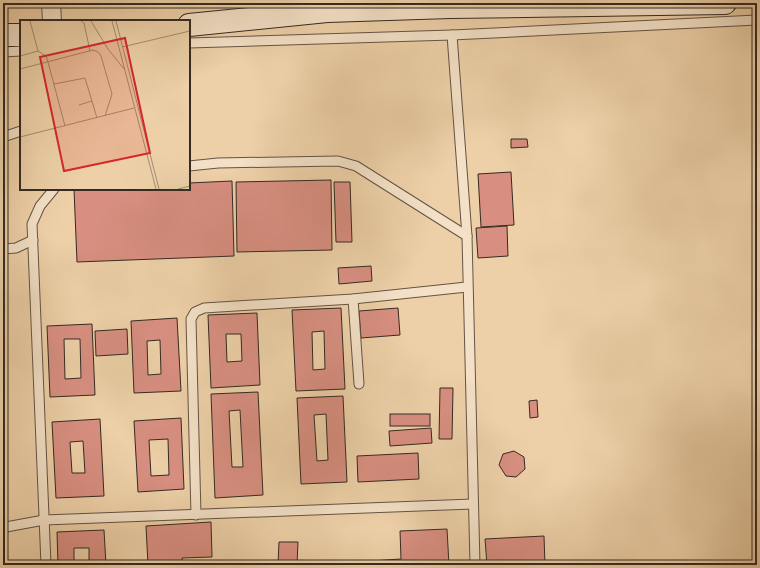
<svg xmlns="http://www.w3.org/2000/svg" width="760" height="568" font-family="'IM FELL Double Pica',serif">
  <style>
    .building { fill: #d88f81; stroke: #352a22; fill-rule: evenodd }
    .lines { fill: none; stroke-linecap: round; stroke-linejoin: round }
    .lane-casing { stroke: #635444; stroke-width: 11 }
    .street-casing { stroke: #635444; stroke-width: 20 }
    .secondary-casing { stroke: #352a22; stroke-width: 24 }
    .lane { stroke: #f3e0c6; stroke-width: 9 }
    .street { stroke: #f3e0c6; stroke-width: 18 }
    .secondary { stroke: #f3e0c6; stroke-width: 22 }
    .inset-road { fill: none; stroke: #a38e72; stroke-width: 1 }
    .view { fill: #d62828; fill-opacity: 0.15; stroke: #d62828; stroke-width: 2 }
    .inset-edge { fill: none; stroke: #352a22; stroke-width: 2 }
  </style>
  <rect width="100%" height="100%" fill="#edd0a8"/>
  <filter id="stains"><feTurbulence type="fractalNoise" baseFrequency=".005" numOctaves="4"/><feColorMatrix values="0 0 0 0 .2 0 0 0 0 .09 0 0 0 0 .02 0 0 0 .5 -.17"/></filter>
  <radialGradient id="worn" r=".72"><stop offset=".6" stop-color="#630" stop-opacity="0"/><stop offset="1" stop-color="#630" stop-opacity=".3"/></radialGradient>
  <g class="building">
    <polygon points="511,139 527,139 528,147 511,148"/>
    <polygon points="511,172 514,225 481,227 478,174"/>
    <polygon points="331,180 332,250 237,252 236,182"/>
    <polygon points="232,181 234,256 77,262 74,189 189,189 189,183"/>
    <polygon points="334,182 350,182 352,242 336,242"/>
    <polygon points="507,226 508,256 478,258 476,228"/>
    <polygon points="371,266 372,281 339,284 338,268"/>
    <path d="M341 308 345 389 296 391 292 310ZM324 331 325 369 313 370 312 332Z"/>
    <polygon points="398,308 400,335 361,338 359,311"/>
    <path d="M257 313 260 385 211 388 208 315ZM226 334H241L242 361 227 362Z"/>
    <path d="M177 318 181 391 134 393 131 321ZM160 340 161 374 148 375 147 341Z"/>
    <path d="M92 324 95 395 50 397 47 326ZM64 339H80L81 378 65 379Z"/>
    <polygon points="127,329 128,354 96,356 95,331"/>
    <polygon points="440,388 453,388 452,439 439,439"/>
    <path d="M258 392 263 495 215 498 211 394ZM240 410 243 467H232L229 411Z"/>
    <path d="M343 396 347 482 301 484 297 398ZM326 414 328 460 317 461 314 415Z"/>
    <polygon points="537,400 538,417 530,418 529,401"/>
    <rect x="390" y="414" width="40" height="12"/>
    <path d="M181 418 184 489 138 492 134 421ZM168 439 169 475 151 476 149 440Z"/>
    <path d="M100 419 104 496 56 498 52 422ZM83 441 85 473H72L70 442Z"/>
    <polygon points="431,428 432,443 390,446 389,431"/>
    <polygon points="514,451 524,457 525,469 516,477 506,476 499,465 503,454"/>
    <polygon points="418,453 419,479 358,482 357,456"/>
    <polygon points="211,522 212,557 182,558 183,565 148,565 146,526"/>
    <polygon points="447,529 449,565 356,565 356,562 401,559 400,531"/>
    <polygon points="104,530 106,565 89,565 89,548 74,548 74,565 58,565 57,532"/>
    <polygon points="544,536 545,565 487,565 485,539"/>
    <polygon points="279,542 298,542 297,565 278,565"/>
  </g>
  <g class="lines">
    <defs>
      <g id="lane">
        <polyline points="452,35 467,236 475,565"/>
        <polyline points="189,43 452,35 757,20"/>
        <polyline points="3,52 21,51"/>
        <polyline points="3,137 21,131"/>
        <polyline points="189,166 218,163 338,161 356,166 467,236"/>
        <polyline points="3,249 16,248 33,240"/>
        <polyline points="353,299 359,384"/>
        <polyline points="196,515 191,319 195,312 204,308 353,299 467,287"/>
        <polyline points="3,530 6,527 44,520 473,504"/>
        <polyline points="46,565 32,224 40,206 54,189"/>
      </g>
      <polyline id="street" points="51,3 52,21"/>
      <g id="secondary">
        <polyline points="189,25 327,11 450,7 725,3"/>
        <polyline points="3,35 21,35"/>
      </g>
    </defs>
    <use href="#lane" class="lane-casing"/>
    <use href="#street" class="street-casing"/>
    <use href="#secondary" class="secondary-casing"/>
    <use href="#lane" class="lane"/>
    <use href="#street" class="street"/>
    <use href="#secondary" class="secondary"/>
  </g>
  <g transform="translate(20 20)">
    <rect width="170" height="170" fill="#edd0a8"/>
    <path class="inset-road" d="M10 1 18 31 26 36 28 42 45 106M61 1 64 3 70 31M71 1 88 29 104 49M92 1 136 169M96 1 139 169M102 27 170 11M0 36 18 31M0 49 73 30 78 32 81 36 92 74 85 96M34 64 65 58 77 98M59 85 72 81M0 117 114 88M158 169 170 166"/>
    <path class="view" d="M105 18 130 133 44 151 20 37Z"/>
    <rect width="170" height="170" class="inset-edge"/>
  </g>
  <rect width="760" height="568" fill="none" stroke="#edd0a8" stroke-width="16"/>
  <rect x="4" y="4" width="752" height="560" fill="none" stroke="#352a22" stroke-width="2"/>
  <rect x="8" y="8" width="744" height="552" fill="none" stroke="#352a22"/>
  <rect width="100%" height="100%" filter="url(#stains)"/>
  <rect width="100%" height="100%" fill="url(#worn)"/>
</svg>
